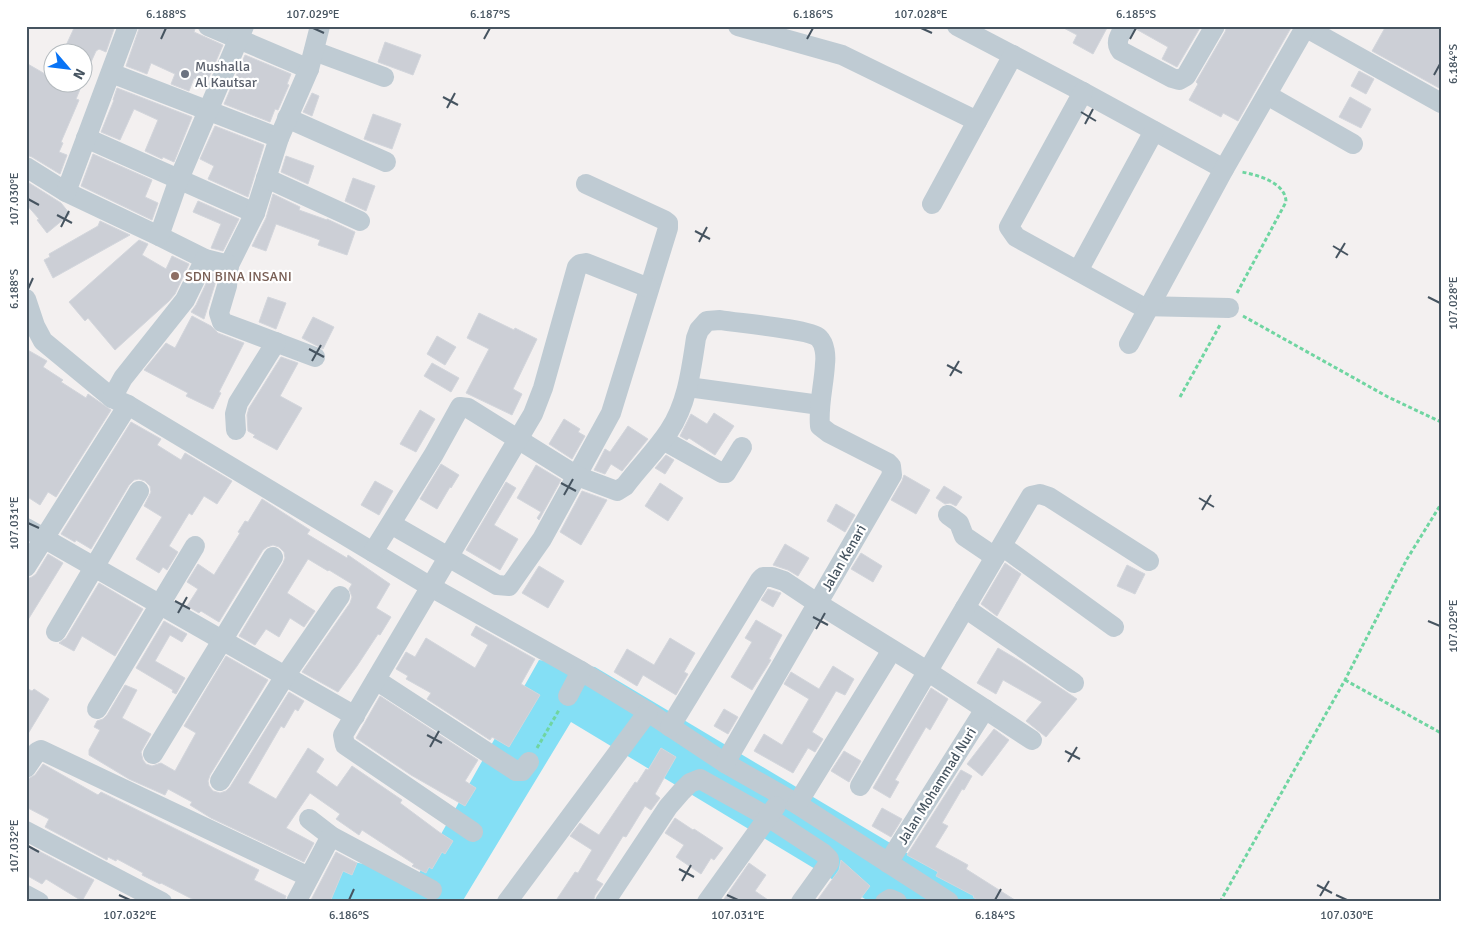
<svg xmlns="http://www.w3.org/2000/svg" width="1467" height="928" font-family="Signika,sans-serif">
  <style>
    .water { fill: #84dff5 }
    .building { fill: #cccfd6; stroke: #d3d6dc }
    .lines { fill: none; stroke-linecap: round; stroke-linejoin: round }
    .path { stroke: #6fd5a1; stroke-width: 3; stroke-dasharray: 4 2.5; stroke-linecap: butt }
    .minor { stroke: #bfcbd3; stroke-width: 20 }
    .ticks { fill: none; stroke: #465460; stroke-width: 2 }
    .worship-dot { fill: #6b7280; stroke: #fff; stroke-width: 2 }
    .education-dot { fill: #8d6e63; stroke: #fff; stroke-width: 2 }
    .labels { text-anchor: middle; dominant-baseline: central; stroke-width: 4.5; stroke-linejoin: round; paint-order: stroke }
    .worship-label { font-size: 14px; fill: #5b616d; stroke: #fff; text-anchor: start }
    .education-label { font-size: 14px; fill: #785e54; stroke: #fff; text-anchor: start }
    .street-label { font-size: 14px; fill: #465460; stroke: #fff }
    .neatline { fill: none; stroke: #465460; stroke-width: 2 }
    .ticks-label { font-size: 12px; text-anchor: middle; fill: #465460 }
  </style>
  <rect width="100%" height="100%" fill="#f3f0f0"/>
  <polygon class="water" points="539,660 595,667 989,902 870,902 571,722 462,902 317,902 339,859 418,875"/>
  <g class="building">
    <polygon points="75,26 115,26 106,52 99,49 96,51 82,82 82,52 63,52"/>
    <polygon points="140,26 196,26 194,32 223,45 206,84 194,78 189,91 171,84 175,74 151,63 147,74 126,66"/>
    <polygon points="1060,26 1108,26 1093,54 1073,43 1077,35"/>
    <polygon points="1137,26 1201,26 1177,67 1162,59 1168,47 1136,29"/>
    <polygon points="1227,26 1292,26 1238,121 1223,113 1221,117 1189,100 1198,84 1196,82 1225,32"/>
    <polygon points="1386,26 1441,26 1441,89 1372,51"/>
    <polygon points="385,42 421,55 413,75 378,62"/>
    <polygon points="245,55 291,74 287,84 289,85 278,110 275,109 270,122 224,104"/>
    <polygon points="26,63 52,78 52,82 83,82 76,99 79,100 61,142 63,143 59,152 67,155 60,174 32,157 26,155"/>
    <polygon points="1359,71 1374,79 1366,94 1351,86"/>
    <polygon points="117,88 192,117 174,162 163,157 162,159 145,151 158,120 134,109 120,140 101,132 114,100 113,100"/>
    <polygon points="312,93 319,96 312,116 303,112"/>
    <polygon points="1350,97 1371,109 1361,128 1339,117"/>
    <polygon points="373,114 401,124 392,149 364,139"/>
    <polygon points="215,126 264,145 248,197 208,179 214,166 200,159"/>
    <polygon points="93,154 152,180 145,197 158,203 152,220 81,186"/>
    <polygon points="286,156 314,166 308,184 281,172"/>
    <polygon points="353,178 375,186 366,211 345,201"/>
    <polygon points="26,181 61,203 70,214 47,233 37,220 39,219 26,204"/>
    <polygon points="273,194 300,207 299,210 327,220 327,219 355,232 347,255 318,245 320,240 276,224 266,251 252,246 266,218"/>
    <polygon points="198,201 239,219 223,251 211,248 221,224 193,212"/>
    <polygon points="100,221 130,235 53,278 44,260 50,257 49,254 98,226"/>
    <polygon points="139,240 148,244 142,255 166,269 172,256 189,264 175,294 169,301 115,350 88,318 85,321 69,302"/>
    <polygon points="211,273 216,274 215,284 204,319 191,312 196,305"/>
    <polygon points="268,297 286,303 276,329 259,322"/>
    <polygon points="479,313 514,330 515,328 537,339 513,389 522,394 512,415 466,393 489,349 467,338"/>
    <polygon points="192,316 211,326 218,333 244,343 219,392 221,393 213,409 186,396 188,393 144,370 166,343 175,348"/>
    <polygon points="313,317 334,327 323,349 302,338"/>
    <polygon points="437,336 456,347 445,365 427,354"/>
    <polygon points="26,349 47,361 43,367 63,380 61,382 86,398 88,394 111,410 56,497 48,492 40,505 26,496"/>
    <polygon points="281,357 298,363 280,396 302,408 277,450 253,437 255,435 248,431 247,415 249,408"/>
    <polygon points="432,363 459,378 451,392 424,376"/>
    <polygon points="420,410 435,419 416,452 400,444"/>
    <polygon points="714,413 734,426 715,455 689,438 687,440 680,436 691,414 707,424"/>
    <polygon points="564,419 580,429 578,432 585,436 572,459 549,444"/>
    <polygon points="131,422 161,439 157,445 181,460 185,453 232,481 217,504 204,496 192,515 189,513 169,546 178,552 167,570 163,567 159,573 136,559 162,517 144,506 151,492 150,486 145,481 139,479 134,480 129,485 91,549 76,540 75,542 61,534"/>
    <polygon points="628,426 648,439 622,471 611,464 605,474 594,470 605,449 610,452"/>
    <polygon points="666,455 674,460 665,474 655,468"/>
    <polygon points="441,464 459,475 451,488 450,487 437,509 420,499"/>
    <polygon points="536,465 561,480 539,520 537,518 541,512 517,498"/>
    <polygon points="904,475 930,490 916,514 891,500 902,481"/>
    <polygon points="375,481 393,491 379,515 361,505"/>
    <polygon points="506,482 516,488 494,525 518,539 500,570 466,550"/>
    <polygon points="660,483 683,498 668,521 645,506"/>
    <polygon points="944,486 962,497 956,506 950,503 945,504 936,498"/>
    <polygon points="582,491 607,500 581,545 560,532"/>
    <polygon points="262,499 310,530 307,534 347,558 348,555 390,584 376,608 391,617 380,635 378,634 357,666 338,692 302,672 350,603 352,597 349,589 352,584 329,570 328,571 308,559 287,593 315,611 304,627 290,618 279,637 266,629 255,645 239,636 283,563 285,558 284,552 279,547 273,545 267,547 263,550 219,622 201,611 199,613 187,606 198,589 187,582 198,564 214,575 240,533 238,532 245,521 248,522"/>
    <polygon points="836,504 855,515 845,532 827,521"/>
    <polygon points="785,544 809,558 798,576 788,570 773,565"/>
    <polygon points="861,553 882,566 873,582 851,569"/>
    <polygon points="48,554 63,563 26,623 26,579 32,577 36,574"/>
    <polygon points="1005,563 1021,574 997,616 981,604"/>
    <polygon points="1127,565 1145,574 1135,594 1117,586"/>
    <polygon points="539,566 564,581 548,608 522,593"/>
    <polygon points="99,583 143,609 115,656 82,636 74,651 59,643 66,638"/>
    <polygon points="768,589 781,593 773,607 761,600"/>
    <polygon points="756,620 782,635 769,659 771,660 752,690 731,677 752,642 745,638"/>
    <polygon points="164,621 187,634 182,642 170,635 155,661 185,678 176,694 172,692 173,690 136,668"/>
    <polygon points="476,626 535,659 521,684 540,695 509,747 492,737 490,740 427,699 431,693 406,679 408,676 396,669 406,652 415,657 426,638 475,668 488,645 471,635"/>
    <polygon points="670,638 695,653 684,672 688,674 676,695 643,675 637,686 614,672 627,649 654,665"/>
    <polygon points="998,648 1020,661 1077,699 1046,737 1026,721 1042,702 1003,680 996,694 977,683"/>
    <polygon points="226,656 268,680 210,775 208,781 209,786 213,791 220,793 226,791 230,787 289,692 304,701 298,711 295,709 284,728 281,726 248,783 276,799 308,748 324,759 316,772 337,787 352,766 402,800 400,803 439,832 453,841 445,854 442,852 432,869 429,867 426,873 412,866 414,864 362,830 359,835 336,819 340,814 310,793 286,828 314,843 304,862 211,818 190,805 192,802 168,789 165,795 129,779 89,755 89,750 100,730 94,727 97,721 103,719 107,715 125,685 137,690 122,718 151,734 141,752 143,760 146,764 152,766 161,763 175,771 196,733 184,726"/>
    <polygon points="833,666 854,679 845,695 836,691 812,732 823,739 815,752 808,748 793,773 754,751 764,734 782,745 809,699 784,684 791,672 819,689"/>
    <polygon points="26,688 32,691 34,689 49,699 26,737"/>
    <polygon points="931,688 948,699 930,730 926,727 895,780 899,782 890,798 873,788"/>
    <polygon points="380,696 478,760 465,781 476,788 465,806 411,775 356,738"/>
    <polygon points="724,709 738,717 728,734 714,726"/>
    <polygon points="994,729 1009,740 982,776 967,764"/>
    <polygon points="661,748 676,757 655,794 660,798 651,810 645,806 626,837 623,836 596,880 603,884 595,895 593,902 555,902 575,872 578,873 592,850 570,836 580,823 599,835 635,782 637,783 646,769 648,770"/>
    <polygon points="844,751 861,761 849,782 831,771"/>
    <polygon points="43,764 98,795 101,792 259,870 254,880 286,896 284,902 198,902 161,883 160,884 142,875 143,873 117,859 116,861 108,857 107,860 45,827 49,819 26,807 26,780 35,775"/>
    <polygon points="961,770 972,776 964,790 962,789 942,823 948,826 935,847 968,865 966,869 1018,902 980,902 973,897 974,896 936,876 938,872 907,855"/>
    <polygon points="882,808 902,819 891,837 872,826"/>
    <polygon points="675,818 693,830 694,829 723,848 714,860 711,858 701,874 676,857 684,845 665,833"/>
    <polygon points="31,847 94,880 82,901 46,879 42,884 26,875 26,855"/>
    <polygon points="336,852 357,863 352,875 343,871 330,902 310,902"/>
    <polygon points="841,860 870,886 858,902 816,902 839,870"/>
    <polygon points="749,863 766,875 755,891 771,902 722,902"/>
  </g>
  <g class="lines">
    <g class="path">
      <path d="M1237 293 1286 202C1286 183 1258 175 1242 172"/>
      <polyline points="1243,316 1388,397 1441,422"/>
      <polyline points="1180,397 1220,325"/>
      <polyline points="1345,680 1441,733"/>
      <polyline points="537,748 559,710"/>
      <polyline points="1220,902 1345,680 1407,559 1441,504"/>
    </g>
    <g class="minor">
      <polyline points="208,26 309,69"/>
      <polyline points="738,26 842,55 977,121"/>
      <polyline points="957,26 1083,92 1224,169"/>
      <path d="M1125 26C1120 35 1114 42 1121 51L1172 78 1179 80 1186 76 1215 26"/>
      <polyline points="1305,27 1441,103"/>
      <polyline points="314,51 384,77"/>
      <polyline points="111,73 279,138"/>
      <polyline points="1083,92 1009,227 1016,237 1141,306 1229,308"/>
      <polyline points="1267,95 1353,144"/>
      <polyline points="287,118 386,162"/>
      <polyline points="86,138 255,213"/>
      <polyline points="26,167 66,192 159,236 205,259 229,265 255,213 279,138 309,69 320,26"/>
      <polyline points="266,178 360,221"/>
      <polyline points="66,192 128,26"/>
      <polyline points="932,204 1013,55"/>
      <polyline points="159,236 179,179 244,26"/>
      <polyline points="229,265 227,286 219,313 222,322 315,357"/>
      <polyline points="1078,271 1154,131"/>
      <polyline points="26,299 35,326 43,341 112,398 128,405 431,587 581,671 648,712 725,763 797,804 949,902"/>
      <polyline points="1129,344 1224,169 1306,26"/>
      <polyline points="688,387 820,405"/>
      <polyline points="112,398 123,378 185,300 205,259"/>
      <polyline points="236,430 235,414 238,403 276,342"/>
      <polyline points="663,440 722,473 726,473 742,447"/>
      <polyline points="948,515 959,523 964,536 995,557"/>
      <polyline points="391,524 497,585 509,586 542,539 611,413 668,228 668,223 664,220 586,184"/>
      <polyline points="26,528 355,716"/>
      <polyline points="1002,546 1114,627"/>
      <path d="M373 552 434 454 460 407 468 408 577 476 617 491 625 486C639 467 656 451 669 431 687 404 691 371 696 338L699 330 707 321 720 320C737 323 810 329 819 338 825 344 826 356 825 364 824 385 818 405 820 426L829 433 888 463 891 466 892 475 725 763"/>
      <polyline points="26,567 128,405"/>
      <polyline points="965,608 1074,683"/>
      <polyline points="56,632 139,491"/>
      <polyline points="376,680 516,771 522,771 529,762"/>
      <polyline points="568,696 581,671"/>
      <polyline points="97,709 195,546"/>
      <polyline points="670,727 760,580 763,577 772,577 784,581 817,603 927,671 1032,740"/>
      <polyline points="153,754 273,557"/>
      <polyline points="26,768 37,752 41,750 309,877"/>
      <polyline points="220,781 285,676 340,596"/>
      <polyline points="860,786 1031,496 1040,494 1049,497 1149,561"/>
      <polyline points="797,804 892,650"/>
      <polyline points="309,819 331,836 432,890"/>
      <polyline points="26,831 162,902"/>
      <polyline points="473,832 345,745 343,735 533,414 543,388 577,267 580,264 586,263 649,288"/>
      <polyline points="888,863 985,709"/>
      <polyline points="26,895 39,902"/>
      <polyline points="296,902 331,836"/>
      <polyline points="507,902 648,712"/>
      <polyline points="605,902 668,807 681,792 690,783 700,779 768,817 823,853 829,859 829,863 801,902"/>
      <polyline points="707,902 776,806"/>
      <polyline points="885,902 890,899 897,902"/>
    </g>
  </g>
  <path class="ticks" d="M313 28 324 33M921 28 932 33M161 39 166 28M484 39 490 28M807 39 813 28M1130 39 1136 28M1434 75 1440 64M443 97 458 105M447 108 455 93M1081 112 1096 121M1085 124 1093 109M28 199 39 205M57 215 72 223M61 227 69 211M695 231 710 239M699 242 707 227M1333 246 1348 255M1336 258 1345 243M28 289 33 278M1428 297 1440 303M309 349 324 357M312 361 321 345M947 365 962 373M950 376 959 361M561 483 576 491M564 495 573 479M1199 498 1214 507M1202 510 1211 495M28 523 39 528M175 601 190 609M178 613 187 597M813 617 828 625M1428 621 1440 626M816 629 825 613M427 735 442 743M430 747 439 731M1065 751 1080 759M1068 762 1077 747M28 846 39 852M679 869 694 877M682 881 691 865M1317 885 1332 893M119 895 130 900M727 895 738 900M1336 895 1347 900M1320 896 1329 881M349 900 354 889M995 900 1001 889"/>
  <circle class="worship-dot" cx="185" cy="74" r="5"/>
  <circle class="education-dot" cx="175" cy="276" r="5"/>
  <g class="labels">
    <g class="worship-label">
      <text x="195" y="66">Mushalla<tspan x="195" dy="16">Al Kautsar</tspan></text>
    </g>
    <g class="education-label">
      <text x="185" y="276">SDN BINA INSANI</text>
    </g>
    <g class="street-label">
      <text transform="translate(844 558) rotate(-60)">Jalan Kenari</text>
      <text transform="translate(937 786) rotate(-58)">Jalan Mohammad Nuri</text>
    </g>
  </g>
  <rect width="1467" height="928" fill="none" stroke="#ffffff" stroke-width="55"/>
  <g transform="translate(68 68) rotate(118)"><circle r="24" fill="#ffffff" stroke="#b5bbbf"/>
  <path d="M0-4L9 19L0 12L-9 19Z" fill="#0873f5"/>
  <text y="-8" font-size="14" font-weight="bold" text-anchor="middle" fill="#465460">N</text>
  </g>
  <rect x="28" y="28" width="1412" height="872" class="neatline"/>
  <g class="ticks-label">
    <text x="166" y="18">6.188°S</text>
    <text x="313" y="18">107.029°E</text>
    <text x="490" y="18">6.187°S</text>
    <text x="813" y="18">6.186°S</text>
    <text x="921" y="18">107.028°E</text>
    <text x="1136" y="18">6.185°S</text>
    <text transform="translate(1453 64) rotate(-90)" y="4">6.184°S</text>
    <text transform="translate(14 199) rotate(-90)" y="4">107.030°E</text>
    <text transform="translate(14 289) rotate(-90)" y="4">6.188°S</text>
    <text transform="translate(1453 303) rotate(-90)" y="4">107.028°E</text>
    <text transform="translate(14 523) rotate(-90)" y="4">107.031°E</text>
    <text transform="translate(1453 626) rotate(-90)" y="4">107.029°E</text>
    <text transform="translate(14 846) rotate(-90)" y="4">107.032°E</text>
    <text x="130" y="919">107.032°E</text>
    <text x="349" y="919">6.186°S</text>
    <text x="738" y="919">107.031°E</text>
    <text x="995" y="919">6.184°S</text>
    <text x="1347" y="919">107.030°E</text>
  </g>
</svg>
